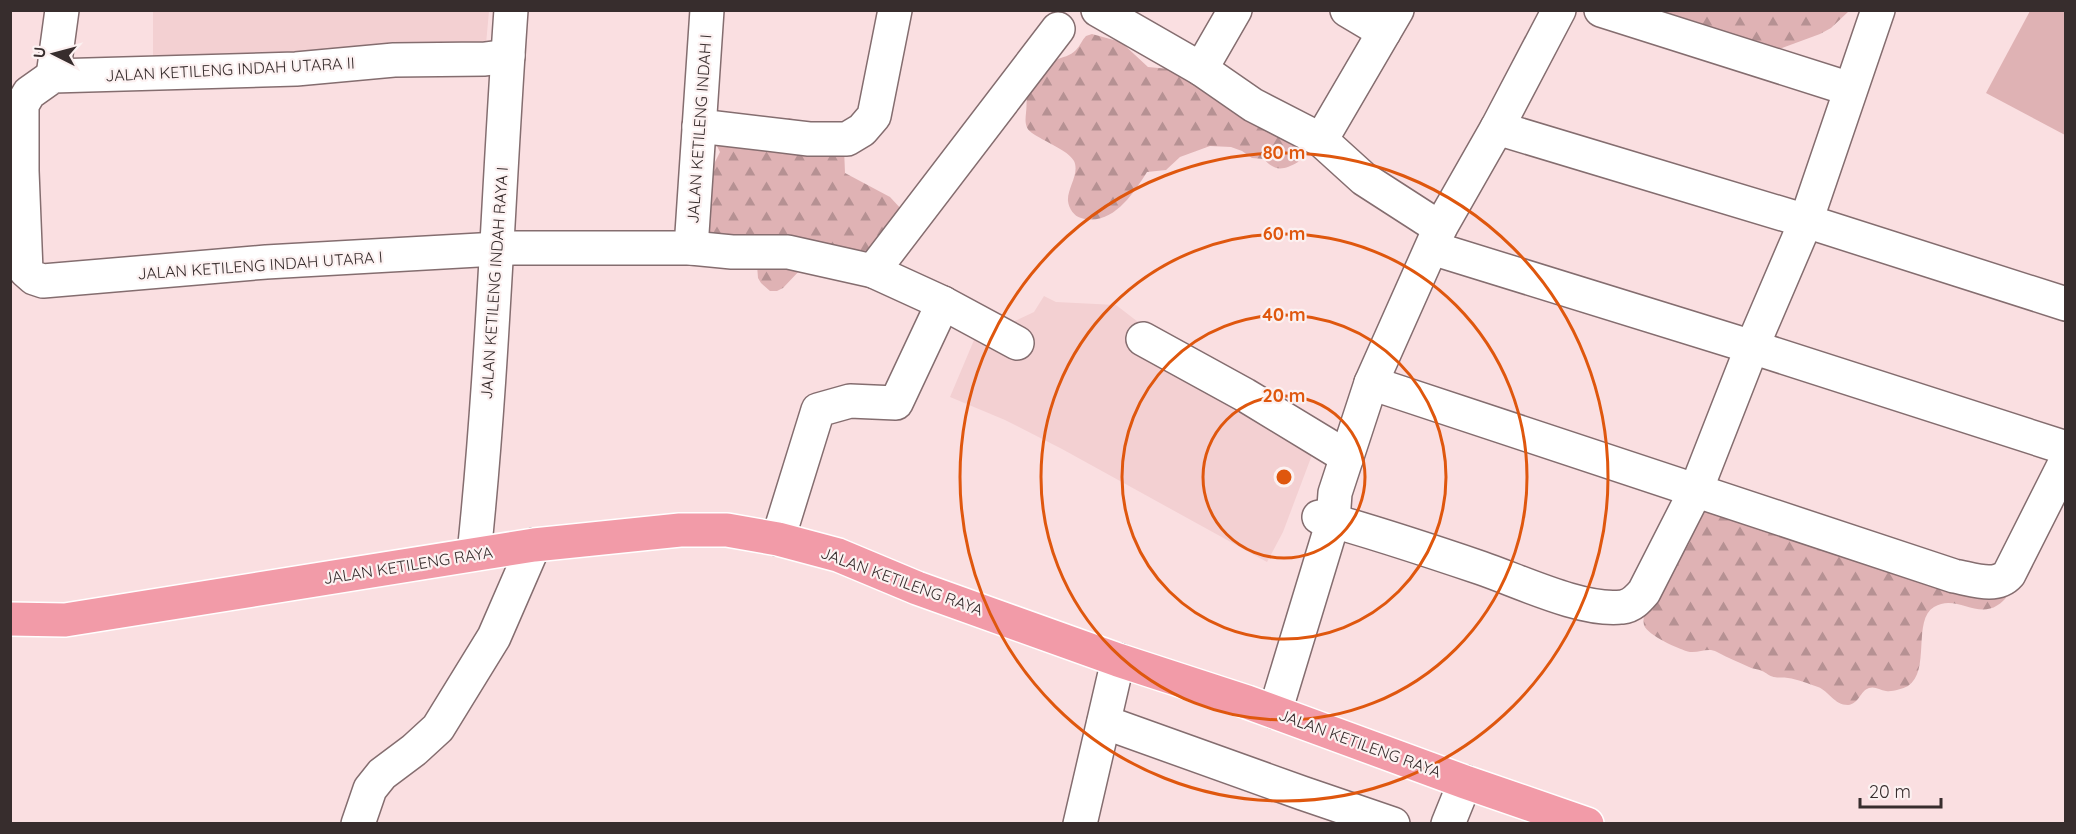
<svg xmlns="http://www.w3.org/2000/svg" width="2076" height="834" font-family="Quicksand,sans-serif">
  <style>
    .built { fill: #f3d0d2 }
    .forest { fill: url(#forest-firs) }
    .pitch { fill: #dfb2b4 }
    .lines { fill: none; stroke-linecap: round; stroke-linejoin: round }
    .minor-casing { stroke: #846d6f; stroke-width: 36 }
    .major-casing { stroke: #fff; stroke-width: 36 }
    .minor { stroke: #fff; stroke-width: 33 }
    .major { stroke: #f29ba8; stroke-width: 33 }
    .ring { fill: none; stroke: #df570e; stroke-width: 3 }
    .labels { text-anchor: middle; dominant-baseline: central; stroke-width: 4.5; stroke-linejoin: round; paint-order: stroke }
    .street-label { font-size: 16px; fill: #372d2d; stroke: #fcf1f1 }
    .centre { fill: #df570e; stroke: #fcf1f1; stroke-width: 3 }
    .ring-label { font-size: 18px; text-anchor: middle; font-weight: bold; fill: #df570e; stroke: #fcf1f1; stroke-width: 4.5; stroke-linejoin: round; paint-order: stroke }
  </style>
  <defs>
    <pattern id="forest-firs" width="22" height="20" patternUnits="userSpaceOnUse" patternTransform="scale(1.5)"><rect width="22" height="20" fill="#dfb2b4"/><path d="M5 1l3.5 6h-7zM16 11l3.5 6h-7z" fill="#b69193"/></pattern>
  </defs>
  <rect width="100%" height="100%" fill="#fadfe1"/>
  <g class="built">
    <polygon points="153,11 489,11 486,44 153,62"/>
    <polygon points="1044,296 1056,302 1116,305 1142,325 1321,431 1283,532 1267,562 1062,449 1005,420 950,397 974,340 1034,312"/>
  </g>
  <g class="forest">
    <polygon points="1637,11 1849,11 1831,28 1820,34 1782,48 1767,48"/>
    <path d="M1092 34 1121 42 1148 67 1180 70 1282 134 1300 151V157L1298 162C1284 170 1275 172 1264 159L1252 158 1242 151 1231 147 1210 146 1180 157 1166 170 1147 172C1133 194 1112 227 1081 218 1074 216 1069 209 1068 201 1067 188 1080 174 1074 161 1068 150 1043 141 1032 133 1025 128 1025 122 1026 113 1027 106 1026 97 1028 90 1030 84 1049 63 1055 60 1063 57 1070 56 1076 50 1080 46 1082 40 1086 36Z"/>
    <polygon points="789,118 809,123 844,148 845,173 890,197 903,211 883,249 801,269 783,288 777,291 770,291 761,283 758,278 757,265 703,236 711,170 720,152 717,146 716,140"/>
    <path d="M1687 502 2011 591C1985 631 1960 591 1934 607 1912 620 1931 671 1908 686 1902 689 1892 692 1886 691 1880 690 1875 686 1869 688 1860 691 1859 704 1848 705 1834 705 1829 691 1818 687 1809 684 1797 679 1788 678 1783 677 1779 678 1774 677 1769 676 1767 673 1762 671 1758 669 1753 669 1749 667 1739 662 1728 658 1717 652 1708 647 1700 653 1690 652 1680 650 1647 635 1644 625 1639 605 1677 525 1687 502Z"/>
  </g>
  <polygon class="pitch" points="2030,11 2065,11 2065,135 1986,93"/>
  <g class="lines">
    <defs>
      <g id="minor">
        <polyline points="1098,10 1201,69 1253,105 1321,140 1364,179 1440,228"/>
        <polyline points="1347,10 1384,32"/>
        <polyline points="1601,10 1850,89"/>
        <polyline points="508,56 485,59 394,60 296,69 53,76 29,93 22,105 22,171 26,271 34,278 43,281 266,262 514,248 691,248 732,252 788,252 873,271 943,303 1017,343"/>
        <polyline points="1201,69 1235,10"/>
        <polyline points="53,76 62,10"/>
        <polyline points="699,126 809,139 847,139 862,130 874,116 895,10"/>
        <polyline points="1497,128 1806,221 2066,304"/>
        <polyline points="1321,140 1397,10"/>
        <polyline points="691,248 707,10"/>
        <polyline points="1432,248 1752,347 2066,448"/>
        <polyline points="873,271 1058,29"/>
        <polyline points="1143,339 1245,395 1347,457"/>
        <path d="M1371 383 1954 576C1972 579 1996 589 2009 574L2066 461"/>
        <path d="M1319 517C1374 532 1428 550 1481 568 1519 581 1583 612 1622 607 1632 606 1638 599 1644 592L1696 490 1752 347 1806 221 1878 10"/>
        <polyline points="778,539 818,410 850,401 896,403 943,303"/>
        <path d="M474 554C493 373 498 192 511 10"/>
        <polyline points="1275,712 1333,521 1335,493 1371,383 1440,228 1497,128 1559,10"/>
        <polyline points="1104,722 1302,793 1393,824"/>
        <polyline points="358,824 370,789 382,774 414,750 438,728 494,637 534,545"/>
        <polyline points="1080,824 1118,660"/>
        <polyline points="1448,824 1465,782"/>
      </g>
      <polyline id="major" points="10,619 65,620 534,545 680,530 727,530 778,539 838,555 917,588 1118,660 1247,702 1465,782 1587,824"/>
    </defs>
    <use href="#minor" class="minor-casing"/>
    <use href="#major" class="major-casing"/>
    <use href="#minor" class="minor"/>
    <use href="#major" class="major"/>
  </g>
  <g class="ring">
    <circle cx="1284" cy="477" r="81"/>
    <circle cx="1284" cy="477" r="162"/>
    <circle cx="1284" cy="477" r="243"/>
    <circle cx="1284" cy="477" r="324"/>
  </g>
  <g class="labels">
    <g class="street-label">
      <text transform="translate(230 69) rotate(-3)">JALAN KETILENG INDAH UTARA II</text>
      <text transform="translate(699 129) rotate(-86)">JALAN KETILENG INDAH I</text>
      <text transform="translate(260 265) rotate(-4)">JALAN KETILENG INDAH UTARA I</text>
      <text transform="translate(494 283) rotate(-86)">JALAN KETILENG INDAH RAYA I</text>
      <text transform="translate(408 565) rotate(-9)">JALAN KETILENG RAYA</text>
      <text transform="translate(902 581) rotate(20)">JALAN KETILENG RAYA</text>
      <text transform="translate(1360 743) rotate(20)">JALAN KETILENG RAYA</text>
    </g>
  </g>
  <circle cx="1284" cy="477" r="9" class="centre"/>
  <g class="ring-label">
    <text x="1284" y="159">80 m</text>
    <text x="1284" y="240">60 m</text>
    <text x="1284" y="321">40 m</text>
    <text x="1284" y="402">20 m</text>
  </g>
  <rect width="2076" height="834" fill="none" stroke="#372d2d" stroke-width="24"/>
  <g transform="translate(54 54) rotate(276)" stroke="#fcf1f1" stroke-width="4.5" paint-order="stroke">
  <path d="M0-4.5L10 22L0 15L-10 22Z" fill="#372d2d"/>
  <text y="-9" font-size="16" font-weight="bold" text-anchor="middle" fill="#372d2d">U</text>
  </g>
  <path d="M1860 798v9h81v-9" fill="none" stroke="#372d2d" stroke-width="3"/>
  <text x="1869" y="798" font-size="18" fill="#372d2d" stroke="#fcf1f1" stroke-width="4.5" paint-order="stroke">20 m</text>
</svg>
